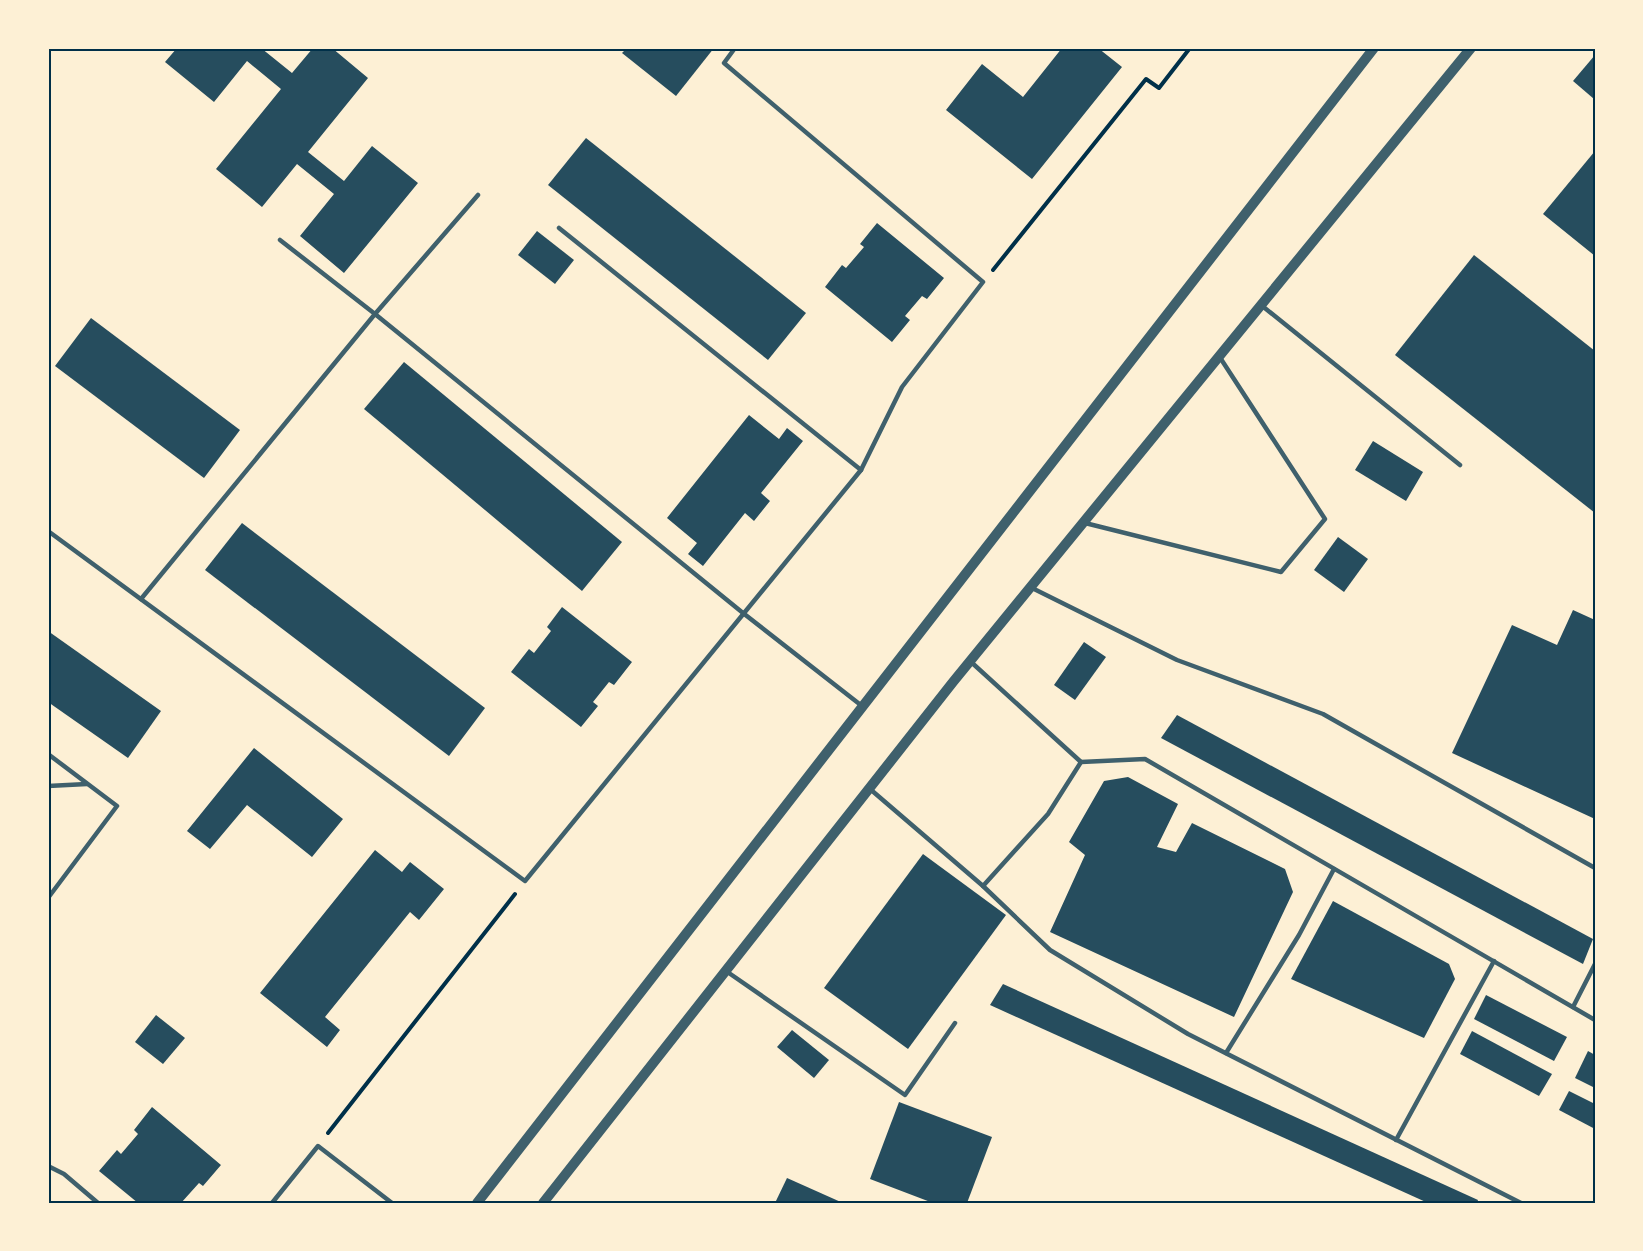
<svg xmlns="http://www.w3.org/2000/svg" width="1643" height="1251" font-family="Ubuntu,sans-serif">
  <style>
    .building { fill: #264d5e }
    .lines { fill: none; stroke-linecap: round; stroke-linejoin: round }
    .path { stroke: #003049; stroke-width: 4 }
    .service { stroke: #3f606c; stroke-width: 4.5 }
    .tertiary { stroke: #3f606c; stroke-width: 10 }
    .neatline { fill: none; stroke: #003049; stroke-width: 2 }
  </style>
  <rect width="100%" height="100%" fill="#fdf0d5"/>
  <g class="building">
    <polygon points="177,48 261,48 292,73 313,48 332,48 368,78 308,152 344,181 372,146 418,183 344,273 300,236 334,194 297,164 262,207 216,169 281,89 247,61 214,102 165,62"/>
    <polygon points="627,48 714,48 676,96 622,53"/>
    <polygon points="1062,48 1098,48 1122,67 1032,179 946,110 982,64 1023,97"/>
    <polygon points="1595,55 1595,97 1594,99 1573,81"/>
    <polygon points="586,138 806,313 768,360 548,185"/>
    <polygon points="1595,151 1595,256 1543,214"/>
    <polygon points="877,223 944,278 927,299 922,296 905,316 910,320 892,342 825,287 842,265 846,268 864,247 860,244"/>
    <polygon points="537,231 574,260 555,284 518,255"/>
    <polygon points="1474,255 1595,351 1595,513 1395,355"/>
    <polygon points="91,318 240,430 204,478 55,366"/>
    <polygon points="404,362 622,542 582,591 364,409"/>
    <polygon points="749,415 779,439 787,428 803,441 761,493 770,501 754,521 745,513 703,566 688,554 697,543 667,518"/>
    <polygon points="1373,441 1423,472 1406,501 1355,470"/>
    <polygon points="242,523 485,708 449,756 205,570"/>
    <polygon points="1338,537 1368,559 1344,592 1314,570"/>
    <polygon points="562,607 632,662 614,685 609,682 593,702 598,706 581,727 511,672 529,649 534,653 551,631 547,627"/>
    <polygon points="1573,610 1595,620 1595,819 1452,753 1512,625 1557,645"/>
    <polygon points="48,631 161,711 128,758 48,702"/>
    <polygon points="1084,642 1106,657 1075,700 1054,685"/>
    <polygon points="1177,715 1593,939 1583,964 1161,738"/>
    <polygon points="254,748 343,819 312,857 247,805 210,849 187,831"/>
    <polygon points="1128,777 1178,804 1157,847 1176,852 1192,823 1285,869 1293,892 1234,1017 1050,932 1085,855 1069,842 1104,781"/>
    <polygon points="375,850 402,872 410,862 444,889 419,920 410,912 325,1017 340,1030 327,1047 260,993"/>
    <polygon points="923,854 1006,915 908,1049 824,988"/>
    <polygon points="1333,901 1449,964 1455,979 1424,1038 1291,979"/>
    <polygon points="1003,984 1478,1200 1477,1203 1428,1203 990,1005"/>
    <polygon points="1486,995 1567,1037 1554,1061 1474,1019"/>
    <polygon points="156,1015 185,1038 163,1064 135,1042"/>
    <polygon points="792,1030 829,1060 814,1078 777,1047"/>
    <polygon points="1472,1031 1552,1074 1539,1096 1460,1054"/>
    <polygon points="1588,1051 1595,1055 1595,1088 1575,1078"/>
    <polygon points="1569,1091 1595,1104 1595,1129 1559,1110"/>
    <polygon points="899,1102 992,1137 967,1203 933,1203 870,1179"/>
    <polygon points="152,1107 221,1165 203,1186 199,1183 181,1203 138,1203 99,1171 117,1150 121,1154 138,1134 134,1130"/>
    <polygon points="787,1178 843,1203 775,1203"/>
  </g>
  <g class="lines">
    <g class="path">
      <polyline points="993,270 1146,79 1159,88 1190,48"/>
      <polyline points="328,1133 515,894"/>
    </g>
    <g class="service">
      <polyline points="559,228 861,470"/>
      <polyline points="280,240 375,314 478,195"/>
      <polyline points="1261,305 1460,465"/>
      <polyline points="1085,523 1281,572 1325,519 1219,356"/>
      <polyline points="48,531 525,881 861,470 902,387 983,282 724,63 735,48"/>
      <polyline points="1030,587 1177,660 1323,714 1595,868"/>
      <polyline points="141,599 375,314 743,613 862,706"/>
      <polyline points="48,754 117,806 48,898"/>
      <polyline points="1081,762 1145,759 1595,1020"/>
      <polyline points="48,786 87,784"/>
      <polyline points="870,789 983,886 1048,814 1081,762 970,661"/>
      <polyline points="983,886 1050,950 1188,1034 1521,1203"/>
      <polyline points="726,971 905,1095 955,1023"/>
      <polyline points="1573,1007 1595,964"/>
      <polyline points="1226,1053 1299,935 1334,869"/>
      <polyline points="1396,1140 1494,961"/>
      <polyline points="48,1166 64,1174 98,1203"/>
      <polyline points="272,1203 318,1146 392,1203"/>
    </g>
    <g class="tertiary">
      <polyline points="477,1203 1374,48"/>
      <polyline points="543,1203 953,682 1471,48"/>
    </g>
  </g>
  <rect width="1643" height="1251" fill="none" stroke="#fdf0d5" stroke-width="99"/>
  <rect x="50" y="50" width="1544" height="1152" class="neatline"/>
</svg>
